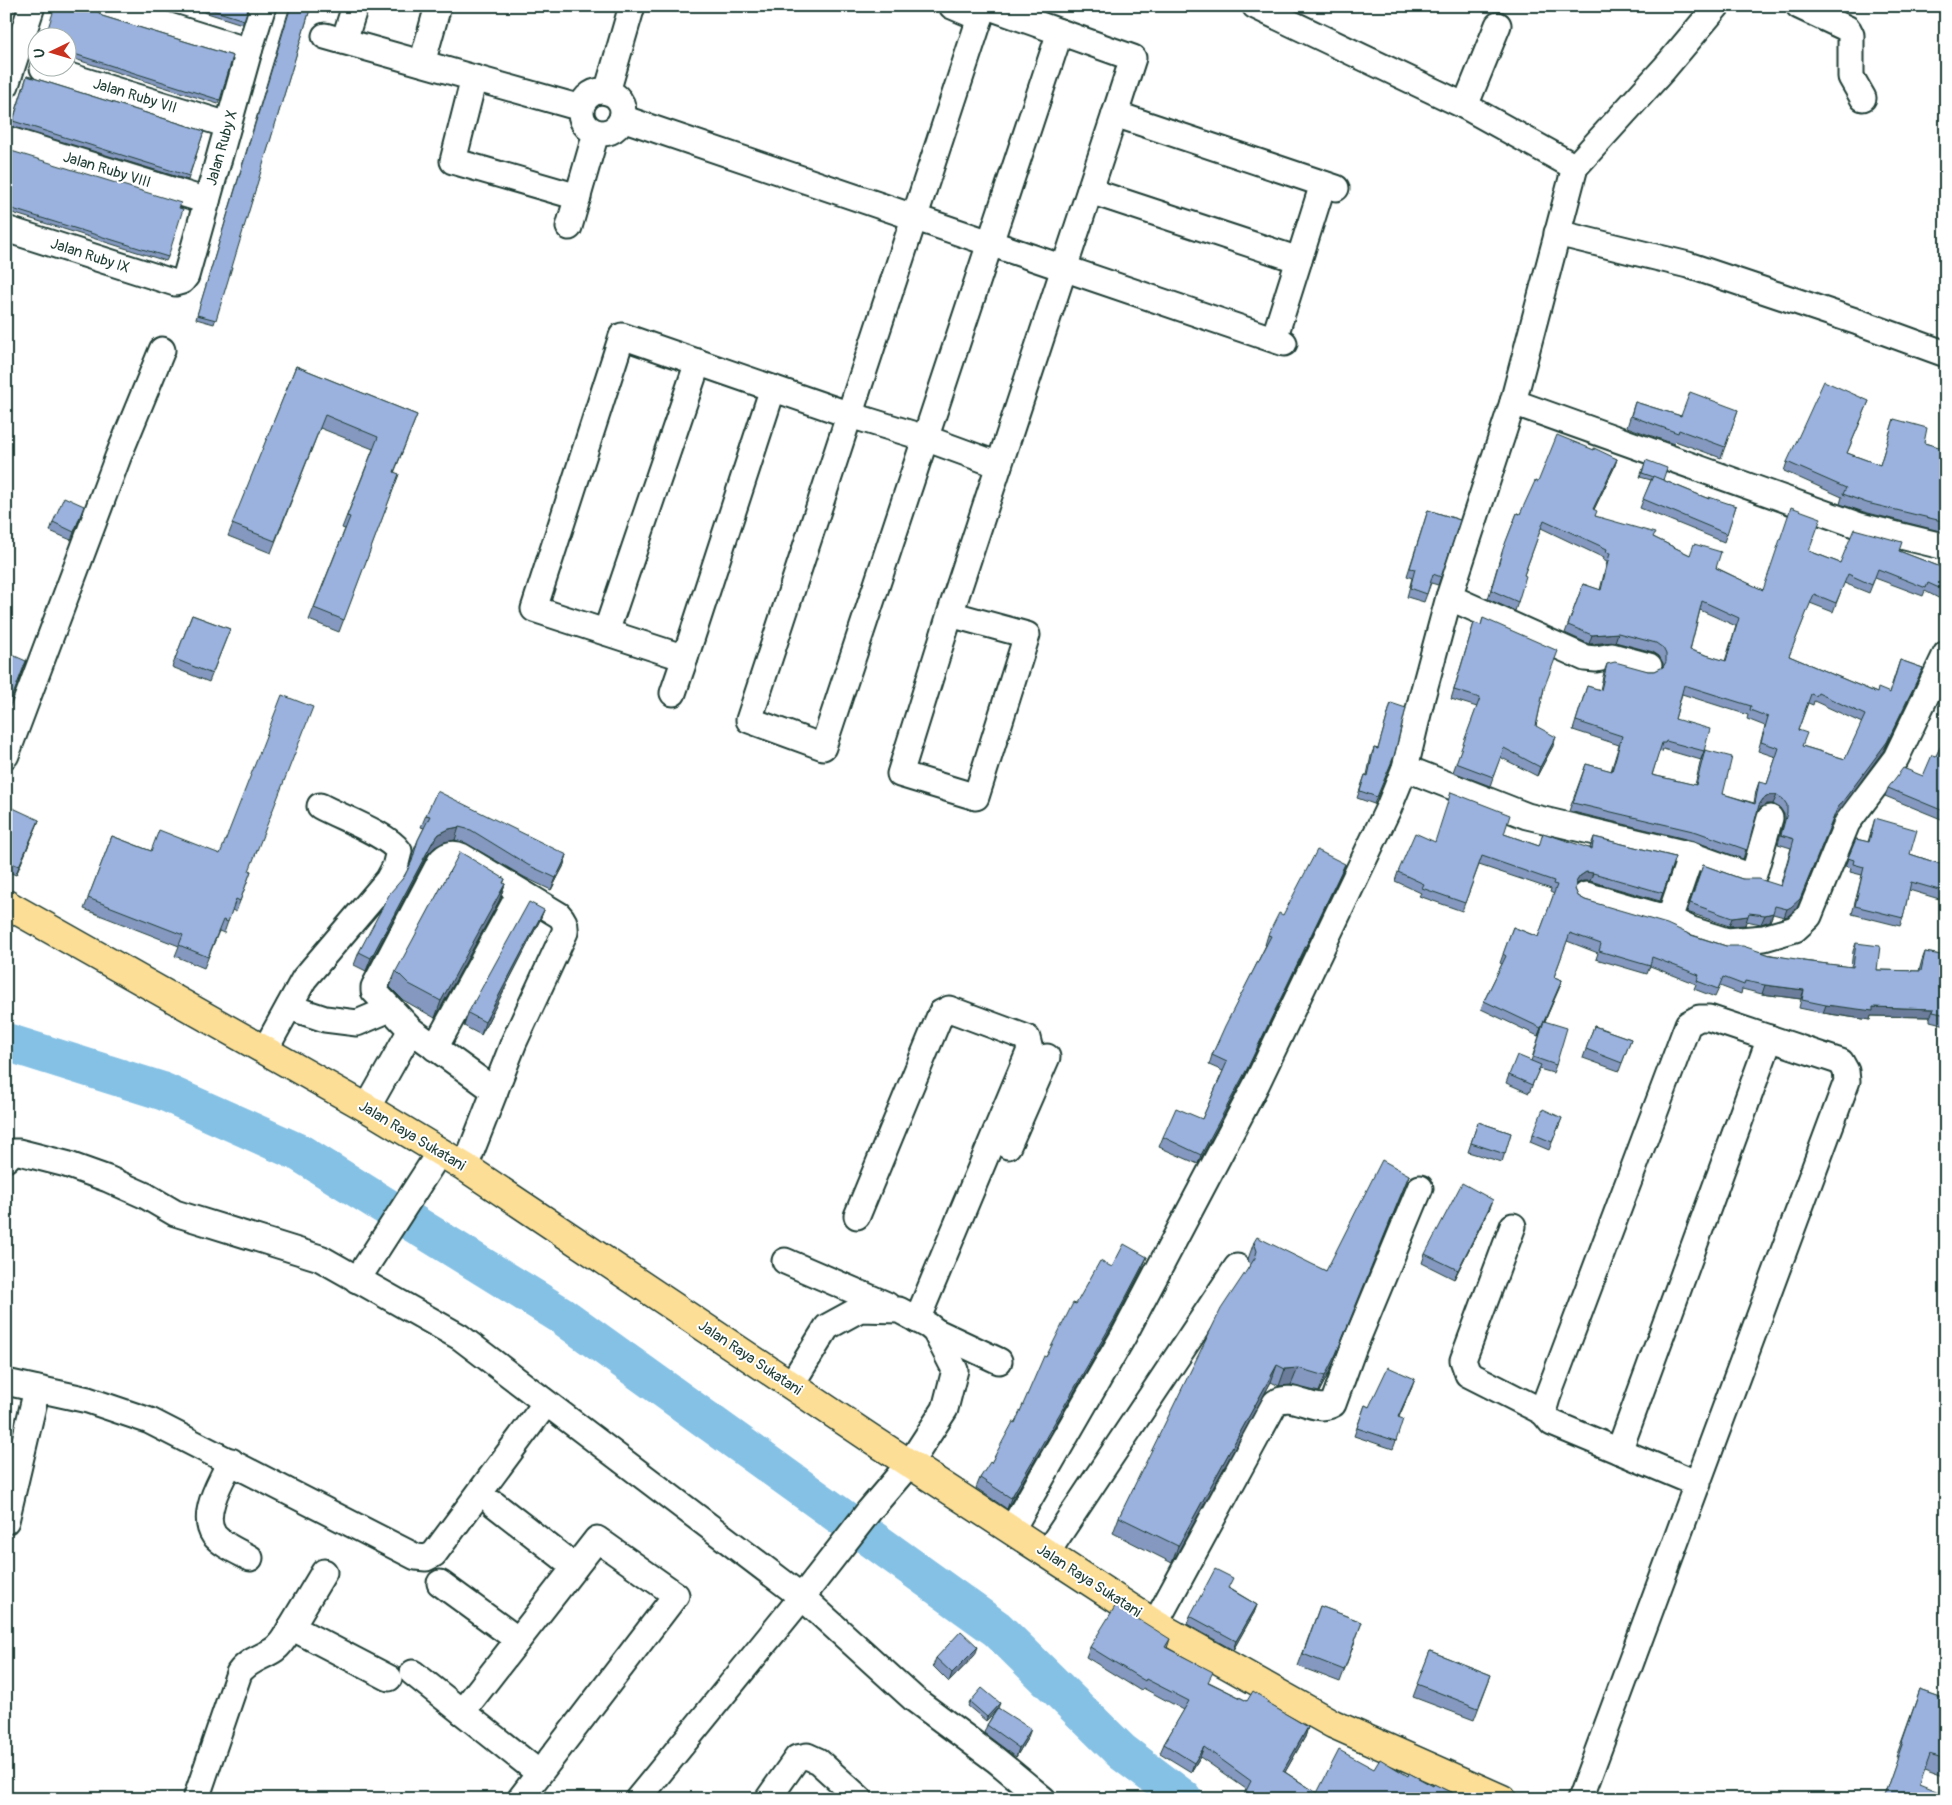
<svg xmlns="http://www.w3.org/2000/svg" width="1952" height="1805" font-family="Pangolin,sans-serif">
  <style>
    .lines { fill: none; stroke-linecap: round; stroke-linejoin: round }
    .river { stroke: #85c1e4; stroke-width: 38 }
    .minor-casing { stroke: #1f3d34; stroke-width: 29 }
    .major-casing { stroke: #1f3d34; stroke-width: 31 }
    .minor { stroke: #fff; stroke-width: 25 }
    .major { stroke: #fdde96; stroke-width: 28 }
    .wall { fill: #8599c0; stroke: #1f3d34; fill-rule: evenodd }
    .shaded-wall { fill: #6c7d9c; stroke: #1f3d34 }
    .building { fill: #9bb2df; stroke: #1f3d34; fill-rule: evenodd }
    .labels { text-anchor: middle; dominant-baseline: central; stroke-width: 4; stroke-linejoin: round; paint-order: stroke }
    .street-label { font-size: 15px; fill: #1f3d34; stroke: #fff }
  </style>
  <rect width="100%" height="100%" fill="#fff"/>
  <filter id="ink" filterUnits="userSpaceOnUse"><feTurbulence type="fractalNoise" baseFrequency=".02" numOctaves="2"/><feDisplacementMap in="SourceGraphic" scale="10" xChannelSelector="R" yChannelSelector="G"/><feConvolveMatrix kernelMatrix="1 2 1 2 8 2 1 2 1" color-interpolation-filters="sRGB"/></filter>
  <g filter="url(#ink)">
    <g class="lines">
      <polyline class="river" points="6,1042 162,1091 300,1153 561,1315 997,1629 1122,1752 1184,1799"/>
      <defs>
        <g id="minor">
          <polyline points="105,6 249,51"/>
          <polyline points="952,6 980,18 982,6"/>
          <polyline points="987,6 1133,58 1115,114"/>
          <polyline points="1255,6 1465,106 1575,167"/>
          <polyline points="1799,6 1848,29 1851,35 1851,77 1863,98"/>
          <polyline points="980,18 749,720 823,747 1060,32"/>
          <polyline points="325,36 581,108"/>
          <polyline points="344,41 355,6"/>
          <polyline points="422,63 438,6"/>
          <polyline points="43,68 228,125"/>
          <polyline points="474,78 453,161 578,197"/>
          <polyline points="6,85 32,6"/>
          <circle cx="602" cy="112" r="21"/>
          <polyline points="607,92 632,6"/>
          <polyline points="1465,106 1498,25"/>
          <polyline points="622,118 1284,343"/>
          <polyline points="6,139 207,201"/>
          <polyline points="1090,191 1299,260"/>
          <polyline points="569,227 596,133"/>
          <polyline points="6,229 175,283 182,281 186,276 249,51 263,6"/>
          <polyline points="1557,233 1688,265 1858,322 1946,354"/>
          <polyline points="1274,339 1323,184"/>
          <polyline points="773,388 685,658 534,609 622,336 850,415 925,438 999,465"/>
          <polyline points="1513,402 1860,526 1946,547"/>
          <polyline points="1449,597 1585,658 1596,659 1612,656 1649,666"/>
          <polyline points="950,614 1027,635 976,797 900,774 950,614 1115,114 1336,188"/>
          <polyline points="606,632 698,362"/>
          <polyline points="673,693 685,658"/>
          <polyline points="6,755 118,457 162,350"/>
          <polyline points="1405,768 1527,816 1691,855"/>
          <polyline points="1586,895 1669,919 1692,930 1727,941 1764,938 1795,929 1809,916 1847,823 1896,758 1946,654"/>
          <polyline points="1669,919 1691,855 1744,874 1754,874 1770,818"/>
          <polyline points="289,1007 325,1019 357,1023 390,1009"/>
          <polyline points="435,1048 520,893"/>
          <path d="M265 1050 304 979 388 880 395 867 399 851C387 834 340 817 320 806"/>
          <polyline points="367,1108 411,1030"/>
          <polyline points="1008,1146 1047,1057"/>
          <polyline points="6,1159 13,1152 19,1152 66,1164 108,1179 146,1196 175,1213 320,1258 460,1337 802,1597 914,1699 996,1760 1043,1799"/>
          <path d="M465 1167 514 1042 565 932C566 924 564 920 559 915L461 856C453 852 445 855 440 862L374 987V991L411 1030 495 1091"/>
          <polyline points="857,1216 941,1013 949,1009 1027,1038 1030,1050 917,1320"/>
          <polyline points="1513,1226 1463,1360 1468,1374 1543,1412"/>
          <polyline points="785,1261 887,1305"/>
          <polyline points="357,1280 439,1153"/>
          <polyline points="935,1331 999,1361"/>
          <polyline points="6,1382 88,1400 150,1421 416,1557 426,1558 434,1554 546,1403"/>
          <polyline points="1619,1451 1770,1038"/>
          <path d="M231 1461C221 1480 200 1515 214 1535 222 1545 239 1552 250 1558"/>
          <polyline points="494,1504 575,1567"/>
          <polyline points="6,1521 37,1389"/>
          <polyline points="1012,1529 1124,1335 1256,1085 1389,807 1405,768 1422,697 1449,597 1513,402 1575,167 1664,69 1717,6"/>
          <polyline points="1046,1554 1237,1267"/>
          <polyline points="440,1583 518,1640"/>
          <path d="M1155 1624 1275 1403C1293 1390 1314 1415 1333 1404L1353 1349 1420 1188"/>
          <polyline points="291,1627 324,1572"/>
          <polyline points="413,1673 539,1773"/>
          <polyline points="462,1712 597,1539 676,1595 520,1799"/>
          <path d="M196 1799 239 1673C248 1660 262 1658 275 1649 283 1643 286 1635 291 1627L389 1678"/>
          <polyline points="638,1799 802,1597 869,1511 910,1463 945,1409 955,1370 935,1331 929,1326 899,1310 860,1309 827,1327 791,1385"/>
          <polyline points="768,1799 797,1758 807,1756 818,1761 860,1799"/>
          <polyline points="1580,1799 1847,1081 1846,1071 1841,1062 1709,1018 1699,1018 1688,1024 1547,1398 1543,1412 1552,1423 1698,1484"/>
        </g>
        <polyline id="major" points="6,904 367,1108 465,1167 870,1438 1155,1624 1333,1724 1502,1799"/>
      </defs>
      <use href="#minor" class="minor-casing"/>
      <use href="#major" class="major-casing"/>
      <use href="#minor" class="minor"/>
      <use href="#major" class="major"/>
    </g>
    <g class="wall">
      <polygon points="185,6 249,6 242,24"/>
      <polygon points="290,6 311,6 214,324 196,319"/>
      <polygon points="102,16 233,56 218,104 68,57 68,38"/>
      <polygon points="27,76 204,131 188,180 11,126"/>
      <polygon points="6,155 168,257 166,261 6,211"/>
      <polygon points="296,366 417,415 394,473 399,474 339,632 309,620 345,529 342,528 373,449 320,428 271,553 228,536"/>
      <polygon points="1869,401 1847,453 1880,465 1894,419 1924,443 1946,449 1946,527 1944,532 1864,512 1840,504 1842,497 1784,471 1787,462"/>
      <polygon points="1635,402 1681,416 1738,410 1721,458 1675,441 1674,444 1627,427"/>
      <path d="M1594 450 1617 459 1614 468 1594 509 1595 516 1653 537 1762 590 1809 551 1840 563 1899 551 1946 569V602L1925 591 1923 596 1875 578 1869 593 1844 583 1833 612 1810 603 1789 656 1877 693H1889L1900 660 1923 668 1919 676 1884 750 1834 818 1797 908 1788 916 1784 917 1773 914 1770 921 1761 924 1746 921 1745 925 1729 926 1687 912 1703 865 1742 879 1780 886 1791 848 1778 844 1784 821V814L1780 808 1773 804H1767L1760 808 1757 812 1743 859 1694 841 1569 811 1586 764 1611 771 1619 745 1573 730 1587 686 1600 690 1604 672 1607 664 1648 671H1655L1663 667V663L1659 656 1653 652 1615 642 1589 644 1565 633 1583 584 1600 590 1607 562 1603 560 1604 558 1541 528 1524 575 1518 602 1515 611 1488 599 1500 558 1517 513 1520 514 1538 482ZM1700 610 1736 626 1725 661 1690 650ZM1682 694 1748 715 1747 719 1765 726 1758 751 1776 757 1767 784 1759 782 1756 791 1754 803 1723 794 1705 750 1701 759 1695 785 1652 775 1659 751 1662 752 1663 749 1701 760 1704 751 1675 719ZM1814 701 1862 723 1845 759 1802 746 1798 730 1808 703 1813 705Z"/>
      <polygon points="1646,460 1663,480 1709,499 1736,506 1724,542 1640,508 1651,480 1640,477"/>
      <polygon points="84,506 71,540 50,531 53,522"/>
      <polygon points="1428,510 1460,520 1438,585 1431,583 1424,602 1407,597 1412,578 1407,576"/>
      <polygon points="192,615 230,629 209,682 172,667"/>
      <polygon points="1483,618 1544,689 1536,726 1553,746 1537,776 1500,757 1490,786 1453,772 1477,707 1451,699 1474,623 1481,625"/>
      <polygon points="1391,703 1394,756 1374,804 1357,798 1365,775 1367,775 1371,756 1374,748 1378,749"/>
      <polygon points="1946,735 1946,821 1885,796 1888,788 1923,776 1936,756"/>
      <polygon points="426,815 567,855 563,867 551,890 524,877 466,843 455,840 444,842 435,847 427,855 366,971 354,965 359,952 410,866 413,852 418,840 424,828 421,827"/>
      <polygon points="1875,818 1910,854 1946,866 1946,901 1909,890 1903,918 1900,926 1852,914 1862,875 1850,872 1851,868 1845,866 1856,839 1868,842"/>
      <polygon points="39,820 16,875 6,871 6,825"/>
      <polygon points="1504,834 1539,846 1590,848 1594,837 1675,857 1660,901 1590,881 1583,881 1576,884 1575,886 1575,889 1578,896 1585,900 1726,946 1803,961 1851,967 1853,951 1856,943 1877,970 1919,971 1922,960 1925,952 1946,956 1946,1025 1930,1021 1930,1017 1871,1016 1870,1020 1823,1013 1799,1008 1801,999 1762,994 1742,989 1741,994 1720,986 1715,997 1694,989 1696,984 1650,966 1647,974 1596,959 1598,953 1567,941 1554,977 1562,980 1545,1021 1556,1065 1553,1073 1539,1069 1529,1093 1506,1083 1509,1075 1531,1061 1543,1024 1538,1036 1481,1009 1484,1001 1502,964 1500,963 1513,927 1538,937 1554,894 1550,892 1551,889 1479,865 1462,911 1419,896 1421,893 1395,881 1398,872 1435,842"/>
      <polygon points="112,836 151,851 251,871 236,912 232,910 224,933 219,931 204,968 175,956 179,946 84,909"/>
      <polygon points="1345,864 1341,874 1243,1079 1198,1164 1159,1147 1163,1137 1202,1119 1223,1071 1209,1065 1212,1055 1266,945 1265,945 1268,935 1283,915"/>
      <polygon points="504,884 505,884 499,901 435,1018 403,1000 390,987 396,971"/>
      <polygon points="544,910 539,922 481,1035 464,1026 468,1013"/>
      <polygon points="1594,1026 1631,1039 1619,1071 1583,1058"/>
      <polygon points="1562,1118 1549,1150 1530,1142 1533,1134"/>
      <polygon points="1478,1122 1511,1133 1502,1162 1468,1152"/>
      <polygon points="1409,1175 1330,1371 1319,1392 1291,1385 1279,1386 1271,1382 1172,1563 1113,1533 1119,1517 1250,1265 1248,1259 1254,1242 1326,1271"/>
      <polygon points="1490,1208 1454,1279 1422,1263 1425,1254"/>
      <polygon points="1112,1267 1143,1267 1111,1328 1007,1509 976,1488 980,1478 991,1463 1015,1423 1046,1357 1076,1304"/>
      <polygon points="1412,1387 1399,1417 1396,1441 1393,1449 1354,1436 1365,1405 1369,1407"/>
      <polygon points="1229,1588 1257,1605 1254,1613 1233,1650 1187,1624 1190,1616"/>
      <polygon points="1320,1606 1362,1622 1340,1682 1298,1666"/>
      <polygon points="1170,1639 1167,1648 1209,1682 1247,1701 1267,1704 1308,1727 1305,1737 1285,1772 1317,1793 1374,1769 1408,1776 1464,1799 1243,1799 1246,1789 1200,1757 1191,1772 1160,1753 1164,1744 1184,1710 1143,1688 1141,1691 1086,1657 1090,1647"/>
      <polygon points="1430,1651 1491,1675 1474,1720 1413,1697"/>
      <polygon points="975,1655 949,1682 933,1666 936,1658"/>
      <polygon points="1920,1690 1946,1699 1946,1777 1924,1769 1883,1799 1898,1757 1896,1757"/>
      <polygon points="970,1702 998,1708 1028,1737 1016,1757 984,1733 987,1725 997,1708 986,1721 968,1706"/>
    </g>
    <g class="shaded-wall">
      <polygon points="1617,459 1614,468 1590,518 1593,509"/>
      <polygon points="1618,633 1615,642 1589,644 1592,635"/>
      <polygon points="1923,668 1919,676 1884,750 1834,818 1797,908 1788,916 1784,917 1787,909 1837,809"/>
      <polygon points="1556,737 1553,746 1537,776 1540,767"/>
      <polygon points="1770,795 1777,795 1773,804 1767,804 1760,808 1756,814 1759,805 1763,799"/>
      <polygon points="39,820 36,828 16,875 19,866"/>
      <polygon points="459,827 455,840 444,842 435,847 427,855 366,971 371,958 432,843 439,834 449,829"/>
      <polygon points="567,855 563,867 551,890 556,878"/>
      <polygon points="1345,864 1341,874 1243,1079 1198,1164 1201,1155"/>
      <polygon points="1586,872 1593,873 1590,881 1583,881 1576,884 1572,891 1576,882 1580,876"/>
      <polygon points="505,879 499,895 505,884 499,901 435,1018 441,1001"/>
      <polygon points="544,910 539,922 481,1035 485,1022"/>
      <polygon points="1773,913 1770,921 1761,924 1765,915"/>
      <polygon points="1748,916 1745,925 1729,926 1732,918"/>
      <polygon points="1562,980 1559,989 1538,1036 1541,1028"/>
      <polygon points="1765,985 1804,990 1801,999 1762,994"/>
      <polygon points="1826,1005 1873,1007 1934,1009 1930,1017 1871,1016 1870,1020 1823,1013"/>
      <polygon points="1409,1175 1330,1371 1319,1392 1325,1376"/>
      <polygon points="1493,1200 1490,1208 1454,1279 1458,1270"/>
      <polygon points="1147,1257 1143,1267 1111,1328 1007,1509 1011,1498"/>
      <polygon points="1277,1365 1271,1382 1172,1563 1178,1546"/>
      <polygon points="1298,1368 1291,1385 1279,1386 1285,1369"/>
      <polygon points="1415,1379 1412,1387 1395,1425 1398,1417"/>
      <polygon points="1257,1605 1254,1613 1233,1650 1236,1641"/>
      <polygon points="978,1647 975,1655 949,1682 952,1673"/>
      <polygon points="1000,1703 998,1708 986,1721 987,1717"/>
      <polygon points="1308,1727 1305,1737 1280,1781 1283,1771"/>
      <polygon points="1031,1729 1028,1737 1016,1757 1019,1748"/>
      <polygon points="1204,1747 1200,1757 1191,1772 1194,1763"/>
    </g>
    <g class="building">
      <polygon points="6,6 15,6 6,33"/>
      <polygon points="55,6 89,6 94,8 102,16 233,56 220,100 68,52 68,38 45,38"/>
      <polygon points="200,6 249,6 244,20"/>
      <polygon points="291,6 311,6 216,320 197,315"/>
      <polygon points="27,76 204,131 189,176 13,121"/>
      <polygon points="8,150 181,203 179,208 183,209 168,257 6,207 6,156"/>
      <polygon points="296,366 417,415 394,472 399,474 344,620 314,608 350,517 347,516 378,437 325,415 275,541 232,524"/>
      <polygon points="1824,381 1869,401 1847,453 1880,465 1894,419 1927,428 1924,443 1946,449 1946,522 1867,503 1843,494 1846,488 1787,462"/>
      <polygon points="1690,392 1738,410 1725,447 1679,430 1678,433 1631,416 1635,402 1681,416"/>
      <path d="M1557 435 1594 450V448L1617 459 1593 509 1597 511 1595 516 1655 533 1653 537 1690 555 1694 544 1721 552 1716 568 1763 590 1791 507 1821 518 1809 551 1840 563 1854 529 1902 542 1899 551 1946 569V591L1928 583 1926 588 1878 569 1872 585 1848 574 1836 603 1814 594 1789 656 1877 693 1878 688 1890 693 1900 660 1923 668 1887 742 1837 809 1800 899 1791 907 1787 909 1775 906 1773 913 1765 915 1749 913 1748 916 1732 918 1690 903 1703 865 1742 879H1759L1781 886 1794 839 1781 835 1787 813V805L1783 799 1777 795H1770L1763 799 1759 805 1747 850 1697 832 1573 803 1586 764 1612 771 1622 736 1576 721 1587 686 1601 690 1607 664 1615 662 1648 671H1655L1663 667 1666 662V654L1663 648 1656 643 1618 633 1592 635 1568 625 1583 584 1601 590 1610 553 1606 552 1607 549 1544 520 1524 575 1526 576 1518 602 1491 590 1503 549 1517 513 1520 514 1535 481 1538 482ZM1702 601 1739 618 1726 661 1690 650ZM1684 685 1751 706 1750 710 1768 717 1761 742 1779 748 1767 784 1759 782 1755 804 1723 794 1732 757 1705 750 1696 785 1652 775 1662 743H1665L1666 741 1704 751 1710 729 1675 719ZM1818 693 1865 715 1845 759 1802 746 1807 733 1798 730 1811 694 1816 696Z"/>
      <polygon points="1646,460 1667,468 1663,480 1642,473"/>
      <polygon points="1653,476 1709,499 1709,497 1736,506 1727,534 1643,499"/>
      <polygon points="64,497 84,506 74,532 53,522"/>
      <polygon points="1428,510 1460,520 1441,577 1433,574 1427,594 1410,588 1415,569 1410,568"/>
      <polygon points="192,615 230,629 212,674 175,659"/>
      <polygon points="1483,618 1558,651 1544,688 1536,726 1556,737 1540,767 1504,748 1493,777 1456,763 1480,698 1454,690 1474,623 1481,625"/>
      <polygon points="8,653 26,661 6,713 6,658"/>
      <polygon points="282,695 313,707 249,871 251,871 240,901 236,899 228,922 223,920 208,957 179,945 183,935 88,898 112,836 151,851 159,830 220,854"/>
      <polygon points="1391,703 1406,708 1394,756 1377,797 1360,791 1365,775 1368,776 1374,748 1378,749"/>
      <polygon points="1946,735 1946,812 1888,788 1903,768 1923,776 1932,755 1936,756"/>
      <polygon points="437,791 567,855 556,878 528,865 471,830 459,827 449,829 439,834 432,843 371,958 359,952 390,893 404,877 412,861 418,840 430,816 426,815"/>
      <polygon points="1451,792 1510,815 1504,834 1539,846 1543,833 1592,849 1594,837 1675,857 1663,893 1593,873 1586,872 1580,876 1576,882 1575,889 1578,896 1585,900 1667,924 1691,935 1726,946 1743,946 1770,955 1803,960 1803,961 1853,967 1856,943 1880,946 1877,970 1921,971 1925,952 1946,956 1946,1015 1933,1012 1934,1009 1873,1007 1873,1011 1826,1005 1802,1000 1804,990 1765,985 1745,981 1744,985 1723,977 1718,989 1697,981 1699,975 1652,957 1650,966 1599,951 1601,944 1570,933 1554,977 1562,980 1541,1028 1484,1001 1506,956 1503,954 1513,927 1538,937 1557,885 1553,884 1554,881 1482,856 1465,903 1422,888 1424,884 1398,872 1415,833 1435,842"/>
      <polygon points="13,808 39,820 19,866 6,861 6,825"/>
      <polygon points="1875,818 1917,830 1910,854 1946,866 1946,892 1911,882 1903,918 1855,906 1864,867 1853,864 1854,860 1848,858 1856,839 1869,842"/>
      <polygon points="1317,850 1345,864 1247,1069 1201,1155 1163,1137 1176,1108 1202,1119 1227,1062 1212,1055 1225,1026 1271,936 1268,935 1279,913 1283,915"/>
      <polygon points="460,852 505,879 503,883 505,884 441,1001 409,984 396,971"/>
      <polygon points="529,902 544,910 485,1022 468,1013"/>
      <polygon points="1544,1021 1567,1028 1556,1065 1533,1057"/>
      <polygon points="1594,1026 1631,1039 1622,1063 1586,1049"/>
      <polygon points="1517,1055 1541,1065 1532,1085 1509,1075"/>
      <polygon points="1543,1109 1562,1118 1552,1142 1533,1134"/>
      <polygon points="1478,1122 1511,1133 1505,1154 1471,1143"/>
      <polygon points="1382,1160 1409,1175 1336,1354 1325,1376 1298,1368 1285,1369 1277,1365 1178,1546 1119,1517 1221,1309 1255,1258 1257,1251 1254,1242 1257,1237 1326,1271"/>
      <polygon points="1462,1183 1493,1200 1458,1270 1425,1254"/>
      <polygon points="1124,1244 1147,1257 1115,1318 1011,1498 980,1478 990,1462 991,1463 1013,1422 1015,1423 1044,1356 1046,1357 1073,1303 1076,1304 1100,1261 1112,1267"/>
      <polygon points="1388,1367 1415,1379 1398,1417 1403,1419 1396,1441 1357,1428 1365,1405 1369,1407"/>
      <polygon points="1215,1569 1233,1578 1228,1588 1257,1605 1236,1641 1190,1616"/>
      <polygon points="1116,1605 1170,1639 1165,1647 1213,1672 1208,1682 1247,1701 1253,1691 1268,1701 1267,1703 1308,1727 1283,1771 1317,1793 1339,1750 1374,1769 1380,1759 1408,1776 1409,1773 1433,1786 1434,1784 1464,1799 1261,1799 1246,1791 1251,1781 1204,1747 1194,1763 1164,1744 1189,1701 1146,1679 1145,1681 1090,1647"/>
      <polygon points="1320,1606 1362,1622 1344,1670 1303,1654"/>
      <polygon points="961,1631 978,1647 952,1673 936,1658"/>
      <polygon points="1430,1651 1491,1675 1478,1708 1417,1684"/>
      <polygon points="982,1688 1000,1703 987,1717 970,1702"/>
      <polygon points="1920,1690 1946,1699 1946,1759 1929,1754 1919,1783 1946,1794 1946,1799 1883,1799 1903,1742 1902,1742"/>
      <polygon points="998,1708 1031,1729 1019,1748 987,1725"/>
    </g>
  </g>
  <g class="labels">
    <g class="street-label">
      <text transform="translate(135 96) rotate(17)">Jalan Ruby VII</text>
      <text transform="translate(222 148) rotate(-74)">Jalan Ruby X</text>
      <text transform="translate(107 170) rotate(17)">Jalan Ruby VIII</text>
      <text transform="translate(90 256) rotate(18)">Jalan Ruby IX</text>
      <text transform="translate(412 1136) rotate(31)">Jalan Raya Sukatani</text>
      <text transform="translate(750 1358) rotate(34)">Jalan Raya Sukatani</text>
      <text transform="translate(1089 1581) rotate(33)">Jalan Raya Sukatani</text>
    </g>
  </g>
  <rect width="1952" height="1805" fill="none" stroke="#fff" stroke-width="25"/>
  <rect x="12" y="12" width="1927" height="1780" fill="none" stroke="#1f3d34" stroke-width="2" filter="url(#ink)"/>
  <g transform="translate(52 52) rotate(265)"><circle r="24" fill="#ffffff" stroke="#a5b1ae"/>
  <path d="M0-4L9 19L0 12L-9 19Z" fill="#c8321e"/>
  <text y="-8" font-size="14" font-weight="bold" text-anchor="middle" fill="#1f3d34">U</text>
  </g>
</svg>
